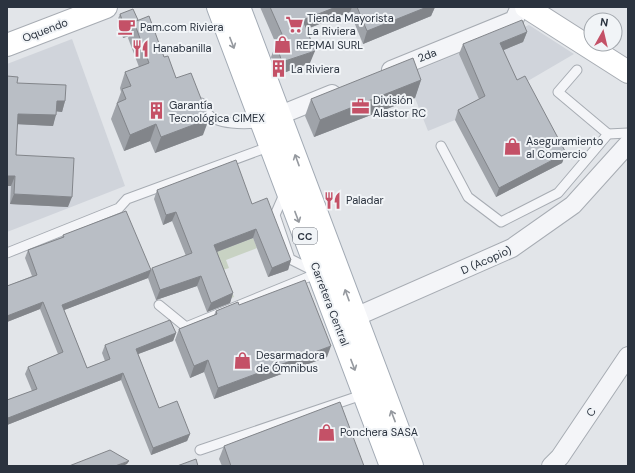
<svg xmlns="http://www.w3.org/2000/svg" width="635" height="473" font-family="'DM Sans',sans-serif">
  <style>
    .built { fill: #d0d4db }
    .green { fill: #c8d2c3 }
    .lines { fill: none; stroke-linecap: round; stroke-linejoin: round }
    .lane-casing { stroke: #a7acb3; stroke-width: 11 }
    .street-casing { stroke: #a7acb3; stroke-width: 20 }
    .secondary-casing { stroke: #a7acb3; stroke-width: 24 }
    .primary-casing { stroke: #a2aab4; stroke-width: 24 }
    .lane { stroke: #f4f5f8; stroke-width: 9 }
    .street { stroke: #f4f5f8; stroke-width: 18 }
    .secondary { stroke: #fff; stroke-width: 22 }
    .primary { stroke: #fff; stroke-width: 22 }
    .wall { fill: #9fa3a9 }
    .shaded-wall { fill: #82858a }
    .building { fill: #b9bec5; stroke: #82858a }
    .oneway { stroke: #95999f }
    .labels { text-anchor: middle; dominant-baseline: central; stroke-width: 4; stroke-linejoin: round; paint-order: stroke }
    .shield { fill: #f1f4f7; stroke: #666d76; stroke-width: 1 }
    .shield-label { font-size: 10px; font-weight: bold; fill: #2b333f }
    .poi-label { font-size: 11px; fill: #2b333f; stroke: #f1f4f7; text-anchor: start }
    .street-label { font-size: 11px; fill: #2b333f; stroke: #f1f4f7 }
  </style>
  <rect width="100%" height="100%" fill="#e2e5e9"/>
  <g class="built">
    <polygon points="529,25 574,54 521,85 455,120 428,131 406,75"/>
    <polygon points="72,39 125,186 7,232 7,64"/>
  </g>
  <polygon class="green" points="253,238 257,248 226,260 229,268 223,270 234,297 228,299 211,254"/>
  <g class="lines">
    <defs>
      <g id="lane">
        <path d="M201 103C203 106 204 110 206 112 217 126 246 124 262 123"/>
        <polyline points="608,134 628,133"/>
        <polyline points="441,146 468,197 501,222 558,193 608,134 558,92 577,70"/>
        <polyline points="7,253 119,208 127,199 271,146"/>
        <polyline points="159,305 186,327 318,273 290,259 275,215 285,192"/>
        <polyline points="200,450 365,394"/>
      </g>
      <g id="street">
        <polyline points="391,70 514,20 520,7"/>
        <polyline points="268,120 332,94"/>
        <polyline points="344,322 512,248 573,205 628,144"/>
        <polyline points="551,466 560,457 628,356"/>
      </g>
      <g id="secondary">
        <polyline points="526,7 628,72"/>
        <polyline points="7,45 106,7"/>
      </g>
      <g id="primary">
        <polyline points="218,7 391,466"/>
        <polyline points="239,7 412,466"/>
      </g>
    </defs>
    <use href="#lane" class="lane-casing"/>
    <use href="#street" class="street-casing"/>
    <use href="#secondary" class="secondary-casing"/>
    <use href="#primary" class="primary-casing"/>
    <use href="#lane" class="lane"/>
    <use href="#street" class="street"/>
    <use href="#secondary" class="secondary"/>
    <use href="#primary" class="primary"/>
  </g>
  <g class="wall">
    <polygon points="260,7 435,7 431,16 363,44 350,12 307,29 310,63 278,75 271,57 276,44"/>
    <polygon points="120,14 138,20 164,57 176,78 203,135 155,153 150,141 124,151 111,119 121,92 120,88 125,72 139,67 128,38 129,36 123,38 117,21"/>
    <polygon points="527,32 523,42 503,50 517,80 566,153 562,163 496,197 455,120 458,110 479,99 459,54 463,44"/>
    <polygon points="7,76 17,83 65,101 62,112 56,111 53,126 17,124 16,155 68,207 10,204 11,186 7,186"/>
    <polygon points="421,80 415,98 314,137 305,116 311,99"/>
    <polygon points="157,190 252,204 291,260 288,270 268,277 253,238 217,252 233,293 230,303 207,312 197,286 156,300 148,278 64,310 87,368 105,361 102,353 105,345 176,333 173,341 138,354 159,408 190,434 187,441 151,455 121,380 7,425 7,400 32,391 25,374 28,367 58,354 40,309 7,322 7,286 32,276 25,258 28,250 62,237 63,235 151,270 152,268 186,256 172,221 163,225 154,199"/>
    <polygon points="239,305 327,357 214,399 204,372 190,378 175,340 179,329 214,315 216,311"/>
    <polygon points="224,446 364,466 222,466 219,459"/>
  </g>
  <g class="shaded-wall">
    <polygon points="336,7 352,7 350,12 299,32 303,20"/>
    <polygon points="427,7 435,7 431,16 363,44 367,31"/>
    <polygon points="131,29 129,36 123,38 126,31"/>
    <polygon points="527,32 523,42 497,53 500,43"/>
    <polygon points="315,51 310,63 278,75 282,62"/>
    <polygon points="421,80 415,98 314,137 320,120"/>
    <polygon points="57,101 65,101 62,112 53,111"/>
    <polygon points="18,114 56,115 53,126 14,124"/>
    <polygon points="209,119 203,135 155,153 161,137"/>
    <polygon points="156,124 150,141 124,151 130,135"/>
    <polygon points="566,153 562,163 496,197 499,188"/>
    <polygon points="7,176 15,176 11,186 7,186"/>
    <polygon points="14,194 72,197 68,207 10,204"/>
    <polygon points="176,212 172,221 163,225 166,215"/>
    <polygon points="256,229 253,238 211,254 214,245"/>
    <polygon points="291,260 288,270 268,277 272,268"/>
    <polygon points="151,270 148,278 59,312 62,305"/>
    <polygon points="201,276 197,286 156,300 160,290"/>
    <polygon points="233,293 230,303 207,312 211,303"/>
    <polygon points="43,302 40,309 7,322 7,316"/>
    <polygon points="176,333 173,341 133,356 136,349"/>
    <polygon points="331,346 327,357 214,399 218,388"/>
    <polygon points="208,360 204,372 190,378 194,366"/>
    <polygon points="123,373 121,380 7,425 7,421 8,418"/>
    <polygon points="190,434 187,441 151,455 153,448"/>
    <polygon points="129,461 127,464 123,466 115,466"/>
  </g>
  <g class="building">
    <polygon points="270,7 336,7 303,20 315,51 282,62 276,44 285,41"/>
    <polygon points="357,7 427,7 367,31"/>
    <polygon points="133,9 138,20 134,22 131,29 126,31 120,14"/>
    <polygon points="149,16 164,57 168,56 176,78 191,73 209,119 161,137 156,124 130,135 117,103 126,99 122,89 131,86 125,72 149,63 134,22"/>
    <polygon points="522,20 527,32 500,43 517,80 525,76 566,153 499,188 458,110 485,96 463,44"/>
    <polygon points="413,58 421,80 320,120 311,99"/>
    <polygon points="7,76 18,77 17,83 66,85 65,101 57,101 56,115 18,114 16,155 74,158 72,197 14,194 15,176 7,176"/>
    <polygon points="236,160 252,204 267,198 291,260 272,268 256,229 214,245 233,293 211,303 201,276 160,290 152,268 192,253 176,212 166,215 157,190"/>
    <polygon points="126,211 151,270 62,305 87,368 110,359 105,345 170,320 176,333 136,349 159,408 177,401 190,434 153,448 123,373 8,418 7,415 7,400 37,389 28,367 63,352 43,302 7,316 7,286 37,275 28,250 64,237 63,235"/>
    <polygon points="305,280 331,346 218,388 208,360 194,366 179,329 217,314 216,311 238,302 239,305"/>
    <polygon points="340,402 364,466 231,466 224,446"/>
    <polygon points="110,450 129,461 115,466 69,466"/>
    <polygon points="196,459 198,466 177,466"/>
  </g>
  <defs><path id="oneway-shaft" d="M-6 0H5M1.5-3L5.5 0L1.5 3" fill="none" stroke-width="1.6" stroke-linecap="round" stroke-linejoin="round"/></defs>
  <g class="oneway">
    <use href="#oneway-shaft" transform="translate(232 43) rotate(69)"/>
    <use href="#oneway-shaft" transform="translate(297 160) rotate(-110)"/>
    <use href="#oneway-shaft" transform="translate(297 217) rotate(69)"/>
    <use href="#oneway-shaft" transform="translate(347 295) rotate(-110)"/>
    <use href="#oneway-shaft" transform="translate(353 365) rotate(69)"/>
    <use href="#oneway-shaft" transform="translate(393 416) rotate(-111)"/>
  </g>
  <defs>
    <symbol id="supermarket-bare" viewBox="-9 -9 18 18"><path d="M-6-5.5h2.5l.6 2H6L4.5 2H-2.5L-4.4-4H-6ZM-1.5 3.2a1.3 1.3 0 1 0 .1 0ZM3 3.2a1.3 1.3 0 1 0 .1 0Z" fill="#c45167" stroke="#f1f4f7" stroke-width="2.5" paint-order="stroke"/></symbol>
    <symbol id="cafe-bare" viewBox="-9 -9 18 18"><path d="M-5.5-4.5H6V0H3Q3 3.5 0 3.5H-2.5Q-5.5 3.5-5.5 0ZM3-3.2v2h1.7v-2ZM-6 4.5H4V6H-6Z" fill="#c45167" stroke="#f1f4f7" stroke-width="2.5" paint-order="stroke"/></symbol>
    <symbol id="shop-bare" viewBox="-9 -9 18 18"><path d="M-5-2.5h2.3a2.7 3.5 0 0 1 5.4 0H5L5.5 6h-11ZM-1.5-2.5h3a1.5 2.3 0 0 0-3 0Z" fill="#c45167" stroke="#f1f4f7" stroke-width="2.5" paint-order="stroke"/></symbol>
    <symbol id="restaurant-bare" viewBox="-9 -9 18 18"><path d="M-5-6h1v4h1v-4h1v4h1v-4h1v5L-1.5 .5V6h-2V.5L-5-1ZM5-6V6H3V1.5H1.5Q1.5-4 5-6Z" fill="#c45167" stroke="#f1f4f7" stroke-width="2.5" paint-order="stroke"/></symbol>
    <symbol id="building-bare" viewBox="-9 -9 18 18"><path d="M-4-6H4V6H1V3H-1V6H-4ZM-2.5-4.3h1.7v1.8h-1.7ZM.8-4.3h1.7v1.8H.8ZM-2.5-1h1.7V.8h-1.7ZM.8-1h1.7V.8H.8Z" fill="#c45167" stroke="#f1f4f7" stroke-width="2.5" paint-order="stroke"/></symbol>
    <symbol id="office-bare" viewBox="-9 -9 18 18"><path d="M-6-3h4V-5.5h4V-3h4V5H-6ZM-1-4.5V-3h2v-1.5ZM-6 0V1H6V0Z" fill="#c45167" stroke="#f1f4f7" stroke-width="2.5" paint-order="stroke"/></symbol>
  </defs>
  <g fill-rule="evenodd">
    <use href="#supermarket-bare" x="282" y="12" width="25" height="25"/>
    <use href="#cafe-bare" x="114" y="14" width="25" height="25"/>
    <use href="#shop-bare" x="270" y="32" width="25" height="25"/>
    <use href="#restaurant-bare" x="128" y="36" width="25" height="25"/>
    <use href="#building-bare" x="266" y="56" width="25" height="25"/>
    <use href="#office-bare" x="348" y="94" width="25" height="25"/>
    <use href="#building-bare" x="144" y="98" width="25" height="25"/>
    <use href="#shop-bare" x="500" y="134" width="25" height="25"/>
    <use href="#restaurant-bare" x="320" y="188" width="25" height="25"/>
    <use href="#shop-bare" x="230" y="348" width="25" height="25"/>
    <use href="#shop-bare" x="314" y="420" width="25" height="25"/>
  </g>
  <g class="labels">
    <rect class="shield" x="293" y="228" width="24" height="16" rx="3"/>
    <g class="shield-label">
      <text x="305" y="236">CC</text>
    </g>
    <g class="poi-label">
      <text x="307" y="18">Tienda Mayorista<tspan x="307" dy="13">La Riviera</tspan></text>
      <text x="140" y="27">Pam.com Riviera</text>
      <text x="296" y="45">REPMAI SURL</text>
      <text x="153" y="48">Hanabanilla</text>
      <text x="291" y="69">La Riviera</text>
      <text x="373" y="100">División<tspan x="373" dy="13">Alastor RC</tspan></text>
      <text x="169" y="105">Garantía<tspan x="169" dy="13">Tecnológica CIMEX</tspan></text>
      <text x="526" y="141">Aseguramiento<tspan x="526" dy="13">al Comercio</tspan></text>
      <text x="346" y="200">Paladar</text>
      <text x="256" y="355">Desarmadora<tspan x="256" dy="13">de Ómnibus</tspan></text>
      <text x="340" y="432">Ponchera SASA</text>
    </g>
    <g class="street-label">
      <text transform="translate(45 30) rotate(-21)">Oquendo</text>
      <text transform="translate(427 55) rotate(-22)">2da</text>
      <text transform="translate(486 260) rotate(-24)">D (Acopio)</text>
      <text transform="translate(330 304) rotate(69)">Carretera Central</text>
      <text transform="translate(591 412) rotate(-56)">C</text>
    </g>
  </g>
  <rect width="635" height="473" fill="none" stroke="#2b333f" stroke-width="16"/>
  <g transform="translate(603 32) rotate(8)"><circle r="19" fill="#f1f4f7" stroke="#a2a7ad"/>
  <path d="M0-3L7 15L0 10L-7 15Z" fill="#c45167"/>
  <text y="-6" font-size="11" font-weight="bold" text-anchor="middle" fill="#2b333f">N</text>
  </g>
</svg>
